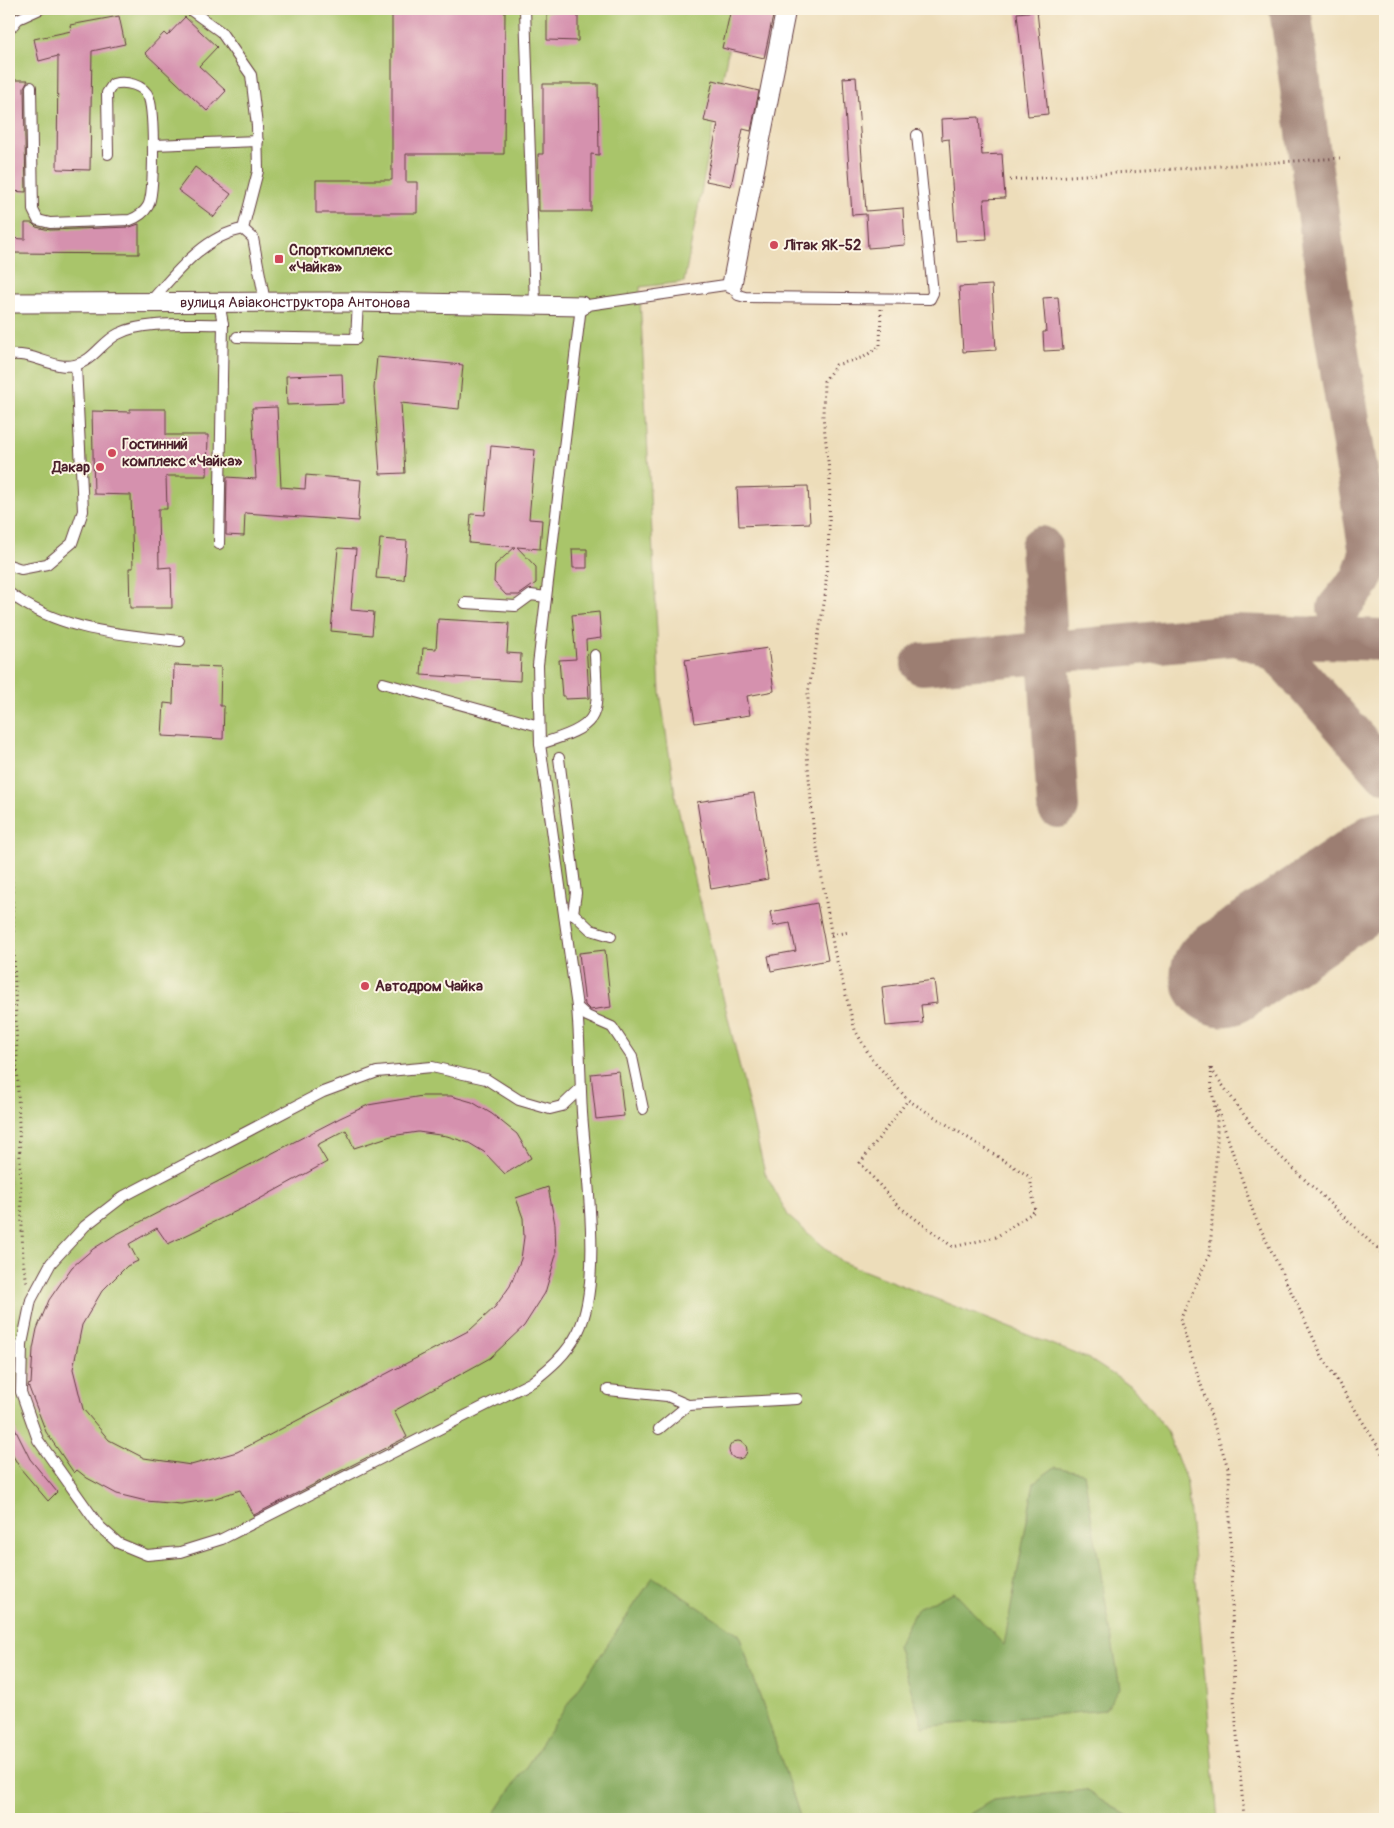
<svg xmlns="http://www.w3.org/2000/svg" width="1394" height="1828" font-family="Pangolin,sans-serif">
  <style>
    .green { fill: #a9c56b; stroke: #7a724b }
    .forest { fill: #86aa5f; stroke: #686445 }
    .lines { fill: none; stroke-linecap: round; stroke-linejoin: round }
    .taxiway { stroke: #9c7e72; stroke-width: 42 }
    .runway { stroke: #9c7e72; stroke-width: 105 }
    .building { fill: #d591ae }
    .lane-casing { stroke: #623c40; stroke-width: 12 }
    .street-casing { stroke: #623c40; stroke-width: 21 }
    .path { stroke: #623c40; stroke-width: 3; stroke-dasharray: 1 4; stroke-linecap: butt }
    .lane { stroke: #fff; stroke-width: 10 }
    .street { stroke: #fff; stroke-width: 19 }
    .poi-dot { fill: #d1495b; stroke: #fcf5e5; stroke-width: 2 }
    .labels { text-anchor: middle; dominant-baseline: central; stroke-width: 4; stroke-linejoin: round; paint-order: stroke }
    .poi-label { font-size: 15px; font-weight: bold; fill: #4a1f2b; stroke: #fcf5e5; text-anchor: start }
    .street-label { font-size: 15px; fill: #4a1f2b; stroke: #fcf5e5 }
  </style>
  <rect width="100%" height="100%" fill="#fcf5e5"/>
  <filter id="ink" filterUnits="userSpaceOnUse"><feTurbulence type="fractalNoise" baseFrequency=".02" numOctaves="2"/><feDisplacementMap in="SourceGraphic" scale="10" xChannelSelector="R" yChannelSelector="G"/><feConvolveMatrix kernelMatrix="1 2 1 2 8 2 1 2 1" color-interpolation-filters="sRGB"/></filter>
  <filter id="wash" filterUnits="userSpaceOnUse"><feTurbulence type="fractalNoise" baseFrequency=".0096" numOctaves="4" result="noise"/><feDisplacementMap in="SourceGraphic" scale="20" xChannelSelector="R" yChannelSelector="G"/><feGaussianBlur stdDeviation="1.12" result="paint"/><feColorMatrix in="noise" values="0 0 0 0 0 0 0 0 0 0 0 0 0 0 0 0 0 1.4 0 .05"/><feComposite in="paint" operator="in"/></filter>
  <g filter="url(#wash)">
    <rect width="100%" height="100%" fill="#edddba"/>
    <polygon class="green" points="9,9 736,9 684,282 640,287 640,297 660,692 676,800 765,1173 789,1217 842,1262 1089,1359 1132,1387 1166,1429 1187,1483 1218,1819 9,1819"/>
    <g class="forest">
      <polygon points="1055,1467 1084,1473 1120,1688 1105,1710 923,1727 897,1646 917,1608 954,1592 1004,1645 1034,1482"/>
      <polygon points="653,1577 739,1634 801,1819 491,1819"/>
      <polygon points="1086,1790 1133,1819 961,1819 993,1800"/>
    </g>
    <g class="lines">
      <g class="taxiway">
        <polyline points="1290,9 1332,314 1370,553 1362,579 1338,608"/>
        <polyline points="1041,547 1058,807"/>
        <polyline points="1242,637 1261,643 1281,655 1385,772"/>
        <polyline points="922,664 1235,635 1385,640"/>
      </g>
      <polyline class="runway" points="1223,974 1385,864"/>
    </g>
    <g id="blocks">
      <g class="building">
        <polygon points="392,9 505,9 504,154 406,154 406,182 417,182 417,213 316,213 316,180 392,180"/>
        <polygon points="731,9 741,9 773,16 764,58 722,48"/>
        <polygon points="1037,11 1048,114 1028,116 1017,13"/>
        <polygon points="547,12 578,12 578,41 547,40"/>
        <polygon points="119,16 125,44 92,51 90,170 57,169 58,56 39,61 34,39 71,31 70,25"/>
        <polygon points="185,17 217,47 199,66 226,91 207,111 145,53 164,33 167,36"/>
        <polygon points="856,77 866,211 903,208 905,245 868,248 866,214 852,215 843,78"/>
        <polygon points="9,80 28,80 24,87 26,192 9,191"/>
        <polygon points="713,80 759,91 751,131 743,129 731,186 706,181 718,124 704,121"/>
        <polygon points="543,84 598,84 599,155 591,154 591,211 539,211 538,154 543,154"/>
        <polygon points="979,117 982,155 1002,154 1005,198 984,199 987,239 956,241 949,139 942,140 941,119"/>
        <polygon points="195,167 231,194 214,217 178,190"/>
        <polygon points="25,223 32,223 36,227 50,230 130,227 139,224 139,254 9,253 9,238 25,239"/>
        <polygon points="992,285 996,350 963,352 959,287"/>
        <polygon points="1058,297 1063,350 1044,351 1043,332 1046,332 1043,298"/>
        <polygon points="377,357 463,365 459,409 401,403 405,473 380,474 374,388"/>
        <polygon points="342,374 343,403 287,405 286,376"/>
        <polygon points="277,407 281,487 305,489 306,475 361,480 358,521 245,513 244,536 226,535 227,477 256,479 252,408"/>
        <polygon points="130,409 166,409 166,435 208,435 207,476 166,476 167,509 158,509 159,568 171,567 172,608 130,608 129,568 133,568 131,495 94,494 92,411 130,412"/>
        <polygon points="491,446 535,450 529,519 542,520 540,549 517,547 536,567 536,583 519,595 506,595 494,582 495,565 515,547 469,543 471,514 485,515"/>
        <polygon points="808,486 810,523 739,526 737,488"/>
        <polygon points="380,539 407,541 404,580 376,578"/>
        <polygon points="338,548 356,549 351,610 374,612 372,635 331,631"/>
        <polygon points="572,549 587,549 587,568 573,568"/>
        <polygon points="599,612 601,638 586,640 589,698 565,699 565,696 562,696 559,660 576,659 572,615"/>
        <polygon points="438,619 509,623 507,653 521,654 520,681 421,675 423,648 436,649"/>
        <polygon points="768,648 774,691 747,696 750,715 695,723 685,660"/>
        <polygon points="174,665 221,667 220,706 224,706 223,739 162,736 164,703 173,704"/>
        <polygon points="754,793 768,879 711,889 697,802"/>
        <polygon points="817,903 828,960 771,971 768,956 796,951 790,923 773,926 770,912"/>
        <polygon points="605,950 611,1007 590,1010 585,1005 579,953"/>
        <polygon points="934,980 937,1003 921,1005 923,1023 886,1026 882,987"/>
        <polygon points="619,1071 624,1116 596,1119 591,1074"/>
        <polygon points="422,1096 451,1096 472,1102 492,1114 517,1134 531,1158 505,1174 484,1152 469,1143 447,1136 418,1132 391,1136 354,1148 346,1130 317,1145 327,1162 245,1207 168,1244 157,1228 129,1244 138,1261 127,1266 102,1291 82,1325 73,1369 83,1409 109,1440 144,1458 191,1465 237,1452 470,1330 495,1307 510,1286 521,1259 524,1237 523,1218 516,1198 548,1187 555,1224 556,1255 545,1293 524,1326 490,1358 394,1411 407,1437 254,1515 240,1490 213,1499 181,1504 146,1501 117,1494 87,1478 77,1470 74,1473 46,1432 28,1385 31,1384 33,1349 37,1329 49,1300 72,1267 93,1249 115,1235 340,1118 368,1105"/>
        <polygon points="9,1417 30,1459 57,1492 48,1501 20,1468 9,1449"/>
        <circle cx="738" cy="1450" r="9"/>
      </g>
    </g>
  </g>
  <g filter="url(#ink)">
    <use href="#blocks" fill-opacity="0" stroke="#623c40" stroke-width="1"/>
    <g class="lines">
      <defs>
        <g id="lane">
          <polyline points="189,9 221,32 251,75 257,126 258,171 243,229"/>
          <polyline points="525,9 535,304"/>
          <polyline points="9,30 18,19 40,9"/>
          <path d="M31 87 33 210 38 220 50 223 130 220C138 217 144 213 148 206 155 193 154 113 149 98 144 84 125 81 113 84L107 93 108 154"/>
          <polyline points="154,145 258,141"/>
          <path d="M150 302C175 274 204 236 243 229L253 238 265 302"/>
          <polyline points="219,302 223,324 219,544"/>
          <polyline points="237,337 356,339 358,302"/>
          <path d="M9 355C35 352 53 370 75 365 93 361 102 342 118 334 144 320 193 325 223 324"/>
          <polyline points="9,565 21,569 47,564 72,543 83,511 76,365"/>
          <path d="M9 593C60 631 118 634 180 641"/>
          <polyline points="465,603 516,606 531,595 546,597"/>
          <polyline points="383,683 539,726"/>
          <path d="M540 744C604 724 598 718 595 655"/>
          <polyline points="559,758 576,893 573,913 565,916"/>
          <polyline points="573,913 591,930 611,936"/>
          <polyline points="577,1007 587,1016 612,1027 632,1057 643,1109"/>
          <path d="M580 1089 562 1106 550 1109 519 1100 486 1079 432 1067 377 1072 323 1092 124 1196 85 1226 51 1263 31 1300 22 1344 21 1392 38 1440 99 1526 118 1543 147 1555 180 1552 222 1539 532 1382C550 1368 567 1354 578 1332 603 1283 586 1170 582 1113 580 1078 580 1042 577 1007L540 744 538 665 581 306 732 284 738 295 745 297 930 299 933 293 917 135"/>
          <polyline points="608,1390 667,1396 688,1405"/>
          <polyline points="659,1429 688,1405 797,1399"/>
        </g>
        <g id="street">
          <polyline points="732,284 786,9"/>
          <path id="s1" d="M9 303 358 302 581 306"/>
        </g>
      </defs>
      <use href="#lane" class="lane-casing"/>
      <use href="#street" class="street-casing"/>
      <g class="path">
        <polyline points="1010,180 1340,158"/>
        <polyline points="881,309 880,346 864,357 836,365 824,381 823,416 830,479 829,532 825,598 808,694 807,754 813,824 834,950 855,1030 871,1058 908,1100 1030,1177 1035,1211 996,1237 953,1247 897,1205 860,1163 908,1100"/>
        <polyline points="9,781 23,1262 27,1282"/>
        <polyline points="831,935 849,932"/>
        <polyline points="1211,1068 1212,1093"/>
        <polyline points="1211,1069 1260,1137 1385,1256"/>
        <polyline points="1212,1091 1217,1119 1217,1143 1210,1253 1180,1320 1229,1471 1234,1699 1244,1819"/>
        <polyline points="1215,1101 1255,1217 1322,1356 1385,1458"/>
      </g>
      <use href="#lane" class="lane"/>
      <use href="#street" class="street"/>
    </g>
  </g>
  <g class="poi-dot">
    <circle cx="774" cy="245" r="5"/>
    <rect x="274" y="254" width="10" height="10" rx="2.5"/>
    <circle cx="112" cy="453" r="5"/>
    <circle cx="100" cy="467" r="5"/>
    <circle cx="365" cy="986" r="5"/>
  </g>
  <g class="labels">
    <g class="poi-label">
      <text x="784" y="245">Літак ЯК-52</text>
      <text x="289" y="250">Спорткомплекс<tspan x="289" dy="17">«Чайка»</tspan></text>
      <text x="122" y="444">Гостинний<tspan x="122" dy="17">комплекс «Чайка»</tspan></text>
      <text x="90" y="467" text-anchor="end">Дакар</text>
      <text x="375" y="986">Автодром Чайка</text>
    </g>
    <g class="street-label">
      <text stroke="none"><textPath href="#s1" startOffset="286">вулиця Авіаконструктора Антонова</textPath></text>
    </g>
  </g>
  <rect width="1394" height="1828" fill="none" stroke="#fcf5e5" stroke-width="30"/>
</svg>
